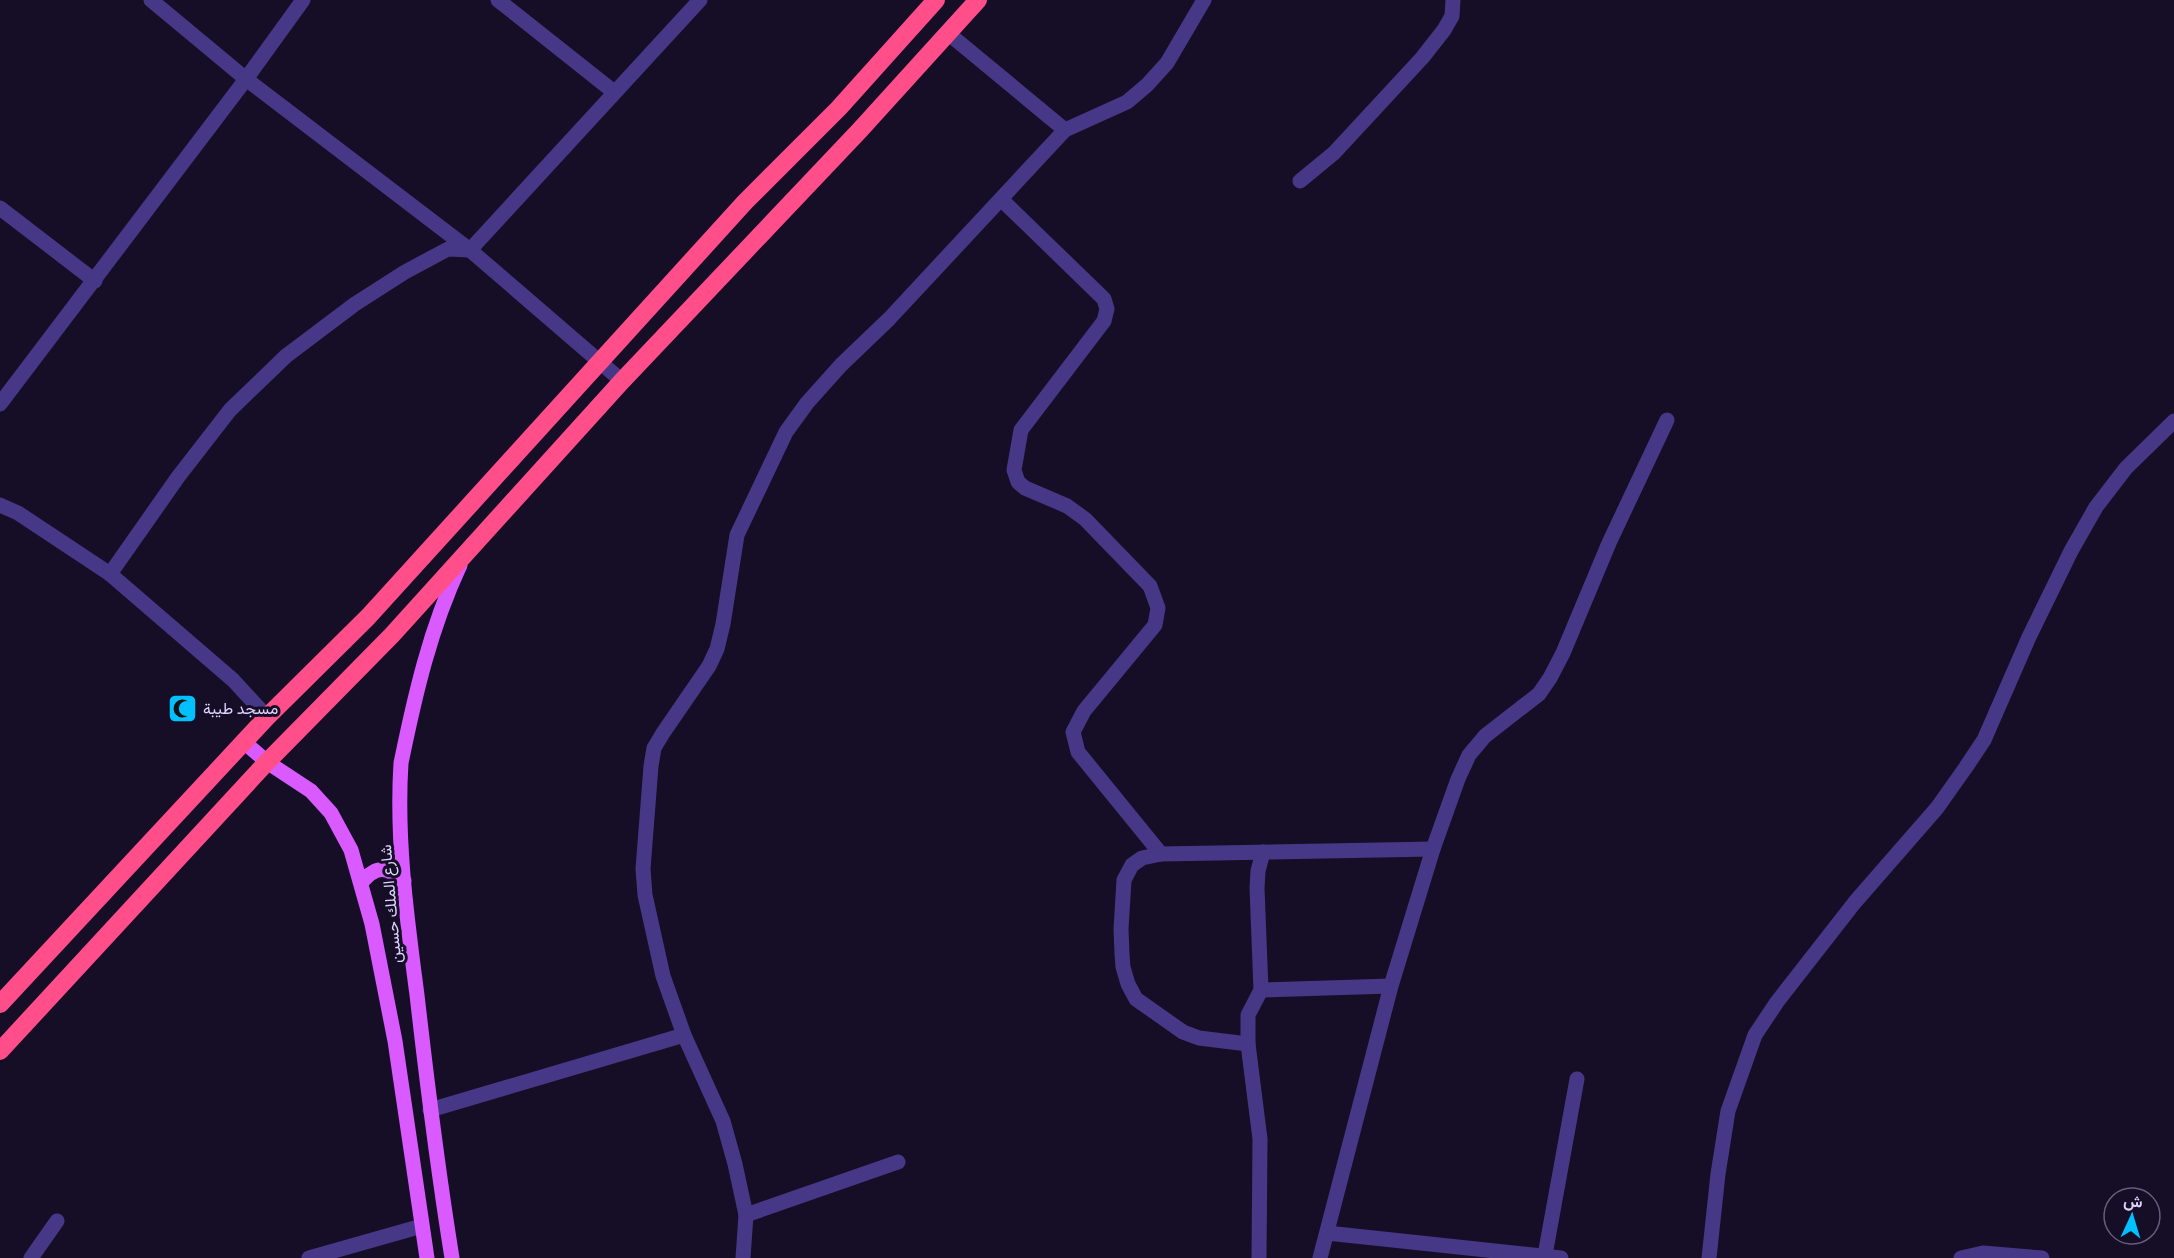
<svg xmlns="http://www.w3.org/2000/svg" width="2174" height="1258" font-family="'IBM Plex Sans',Vazirmatn,sans-serif">
  <style>
    .lines { fill: none; stroke-linecap: round; stroke-linejoin: round }
    .minor { stroke: #463886; stroke-width: 15 }
    .major { stroke: #d95aff; stroke-width: 15 }
    .highway { stroke: #ff4e89; stroke-width: 18 }
    .labels { text-anchor: middle; dominant-baseline: central; stroke-width: 6; stroke-linejoin: round; paint-order: stroke }
    .poi-label { font-size: 16px; fill: #ded3ff; stroke: #160e26; text-anchor: start }
    .street-label { font-size: 16px; fill: #ded3ff; stroke: #160e26 }
  </style>
  <rect width="100%" height="100%" fill="#160e26"/>
  <g class="lines">
    <g class="minor">
      <polyline points="151,0 246,79 470,250 622,381"/>
      <polyline points="498,0 614,92"/>
      <polyline points="949,34 1065,130"/>
      <polyline points="1300,181 1334,153 1422,58 1444,30 1452,16 1453,0"/>
      <polyline points="1002,200 1104,299 1107,309 1104,321 1021,430 1014,470 1018,482 1025,488 1067,506 1085,519 1150,586 1158,608 1155,625 1084,711 1073,732 1078,752 1161,854"/>
      <polyline points="0,208 95,281"/>
      <polyline points="0,404 246,79 303,0"/>
      <polyline points="0,505 18,513 110,574 233,680 267,717"/>
      <polyline points="110,574 178,477 230,410 286,356 355,304 405,272 448,249 470,250 700,0"/>
      <polyline points="1261,990 1391,986"/>
      <polyline points="1248,1044 1199,1038 1183,1032 1136,999 1128,984 1123,967 1122,954 1121,929 1124,880 1132,865 1142,858 1161,854 1433,849"/>
      <polyline points="430,1110 684,1035"/>
      <polyline points="746,1215 898,1162"/>
      <polyline points="1327,1233 1561,1258"/>
      <polyline points="1545,1255 1577,1079"/>
      <polyline points="31,1258 57,1221"/>
      <polyline points="309,1258 422,1226"/>
      <polyline points="743,1258 746,1215 735,1164 723,1121 684,1035 663,976 645,895 643,869 651,766 654,748 663,733 709,666 717,649 723,624 737,535 786,432 807,403 841,365 889,319 1065,130 1127,102 1147,85 1167,63 1204,0"/>
      <polyline points="1259,1258 1260,1139 1248,1044 1248,1015 1261,990 1257,888 1258,871 1263,852"/>
      <polyline points="1320,1258 1391,986 1433,849 1458,779 1469,755 1485,736 1539,694 1550,678 1563,653 1609,543 1667,420"/>
      <polyline points="1709,1258 1718,1174 1728,1111 1755,1035 1777,1002 1855,902 1937,808 1966,767 1984,740 2029,637 2071,551 2096,507 2126,468 2174,421"/>
      <polyline points="1961,1258 1983,1253 2042,1258"/>
    </g>
    <g class="major">
      <polyline points="244,742 267,762 311,791 331,813 351,850 372,924 395,1041 427,1258"/>
      <path d="M361 883C376 865 386 866 404 881"/>
      <path d="M452 1258C438 1171 427 1083 417 995 407 919 396 840 401 763 415 695 430 629 460 565"/>
    </g>
    <g class="highway">
      <polyline points="0,1004 267,717 368,617 745,202 839,108 936,0"/>
      <polyline points="0,1051 267,762 392,635 622,381 860,130 978,0"/>
    </g>
  </g>
  <defs>
    <symbol id="mosque-square" viewBox="-11 -11 22 22"><rect x="-9" y="-9" width="18" height="18" rx="4" fill="#00c0fe" stroke="#160e26"/><path d="M3.5-4.9A6 6 0 1 0 3.5 4.9A5 5 0 1 1 3.5-4.9Z" fill="#111"/></symbol>
  </defs>
  <g fill-rule="evenodd">
    <use href="#mosque-square" x="166" y="692" width="33" height="33"/>
  </g>
  <g class="labels">
    <g class="poi-label">
      <text x="203" y="708">مسجد طيبة</text>
    </g>
    <g class="street-label">
      <text transform="translate(390 904) rotate(-95)">شارع الملك حسين</text>
    </g>
  </g>
  <g transform="translate(2132 1216) rotate(4)"><circle r="28" fill="#160e26" stroke="#665d7d" stroke-width="1.5"/>
  <path d="M0-4.5L10 22L0 15L-10 22Z" fill="#00c0fe"/>
  <text y="-9" font-size="16" font-weight="bold" text-anchor="middle" fill="#ded3ff">ش</text>
  </g>
</svg>
